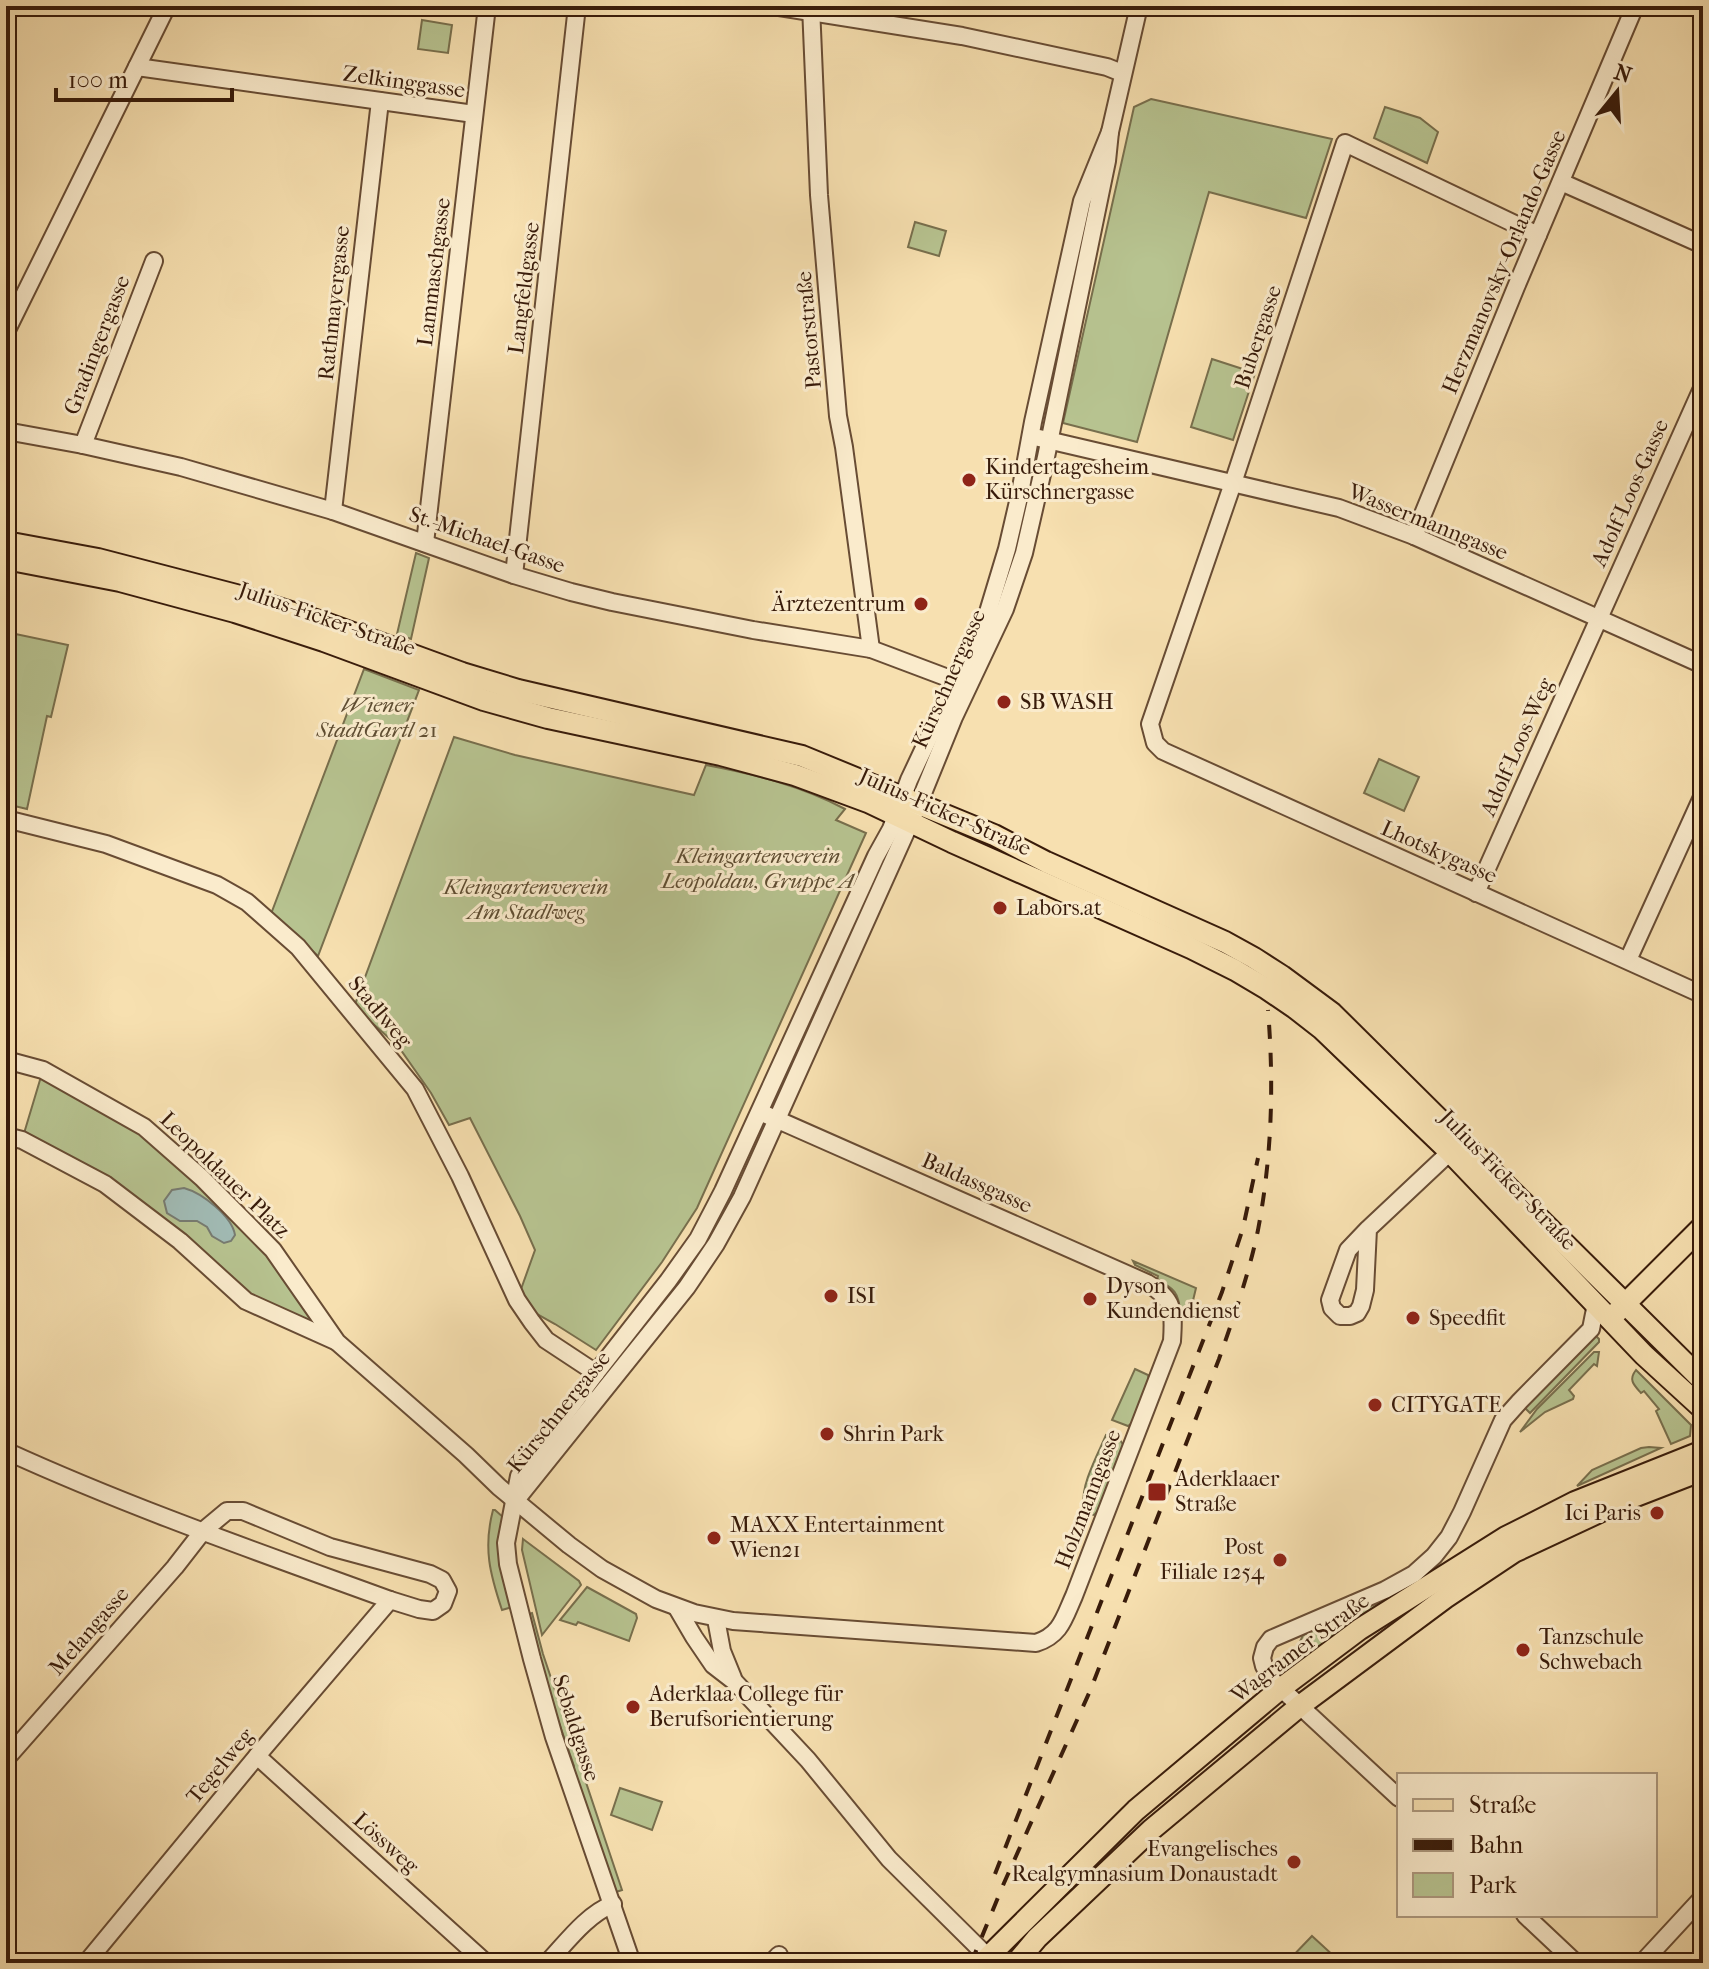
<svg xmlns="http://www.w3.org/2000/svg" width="1709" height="1969" font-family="'IM FELL French Canon',serif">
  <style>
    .green { fill: #b7c390; stroke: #786f4d; stroke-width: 2 }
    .water { fill: #a1bbb5; stroke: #777b71; stroke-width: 2 }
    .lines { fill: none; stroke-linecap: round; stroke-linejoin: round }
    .minor-casing { stroke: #684c34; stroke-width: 20 }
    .major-casing { stroke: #381b0a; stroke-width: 24 }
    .minor { stroke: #faebcc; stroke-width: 16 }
    .major { stroke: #f7e0b0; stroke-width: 20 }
    .rail { stroke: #381b0a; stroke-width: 4; stroke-dasharray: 14 14; stroke-linecap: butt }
    .poi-dot { fill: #8f2418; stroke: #faebcc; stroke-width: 3 }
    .labels { text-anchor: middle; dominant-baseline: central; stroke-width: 6; stroke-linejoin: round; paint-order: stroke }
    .street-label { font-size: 22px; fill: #381b0a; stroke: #faebcc }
    .poi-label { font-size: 22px; fill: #381b0a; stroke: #faebcc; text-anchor: start }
    .park-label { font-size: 22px; font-style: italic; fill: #5e4d32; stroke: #faebcc }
  </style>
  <rect width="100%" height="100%" fill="#f7e0b0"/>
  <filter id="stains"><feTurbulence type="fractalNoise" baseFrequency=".0025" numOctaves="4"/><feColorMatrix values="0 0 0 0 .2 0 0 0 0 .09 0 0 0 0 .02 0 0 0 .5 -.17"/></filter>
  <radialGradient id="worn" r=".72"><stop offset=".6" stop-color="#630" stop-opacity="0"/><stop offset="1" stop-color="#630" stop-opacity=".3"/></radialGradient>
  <g class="green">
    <polygon points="422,20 452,25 448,53 418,49"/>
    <polygon points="1151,99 1332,139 1306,218 1209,192 1137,442 1063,423 1134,107"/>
    <polygon points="1385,107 1420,118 1438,132 1427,163 1374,138"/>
    <polygon points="915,222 946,231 939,256 908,247"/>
    <polygon points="1212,359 1255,373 1233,440 1191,427"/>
    <polygon points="416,553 429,558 411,639 397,634"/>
    <polygon points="6,632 68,645 51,717 47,716 27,809 6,804"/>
    <polygon points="364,669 419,690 318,956 271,914"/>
    <path d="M454 737 515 755 694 795 706 765C754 774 802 786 845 809L836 820 866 833 697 1208 662 1262 596 1350 555 1324 535 1313 520 1292 535 1250 520 1216 470 1118 449 1125 431 1093 398 1046 354 1007Z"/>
    <polygon points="1379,759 1419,777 1404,811 1364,793"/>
    <polygon points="43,1070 144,1127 273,1250 337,1342 246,1301 180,1241 22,1140"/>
    <path d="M1133 1261 1196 1288 1190 1313 1180 1312C1179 1293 1174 1288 1157 1280L1158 1276 1135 1265Z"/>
    <polygon points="1595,1335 1599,1339 1599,1342 1530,1413 1524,1407"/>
    <polygon points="1594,1352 1599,1352 1597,1366 1594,1364 1569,1390 1574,1396 1573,1399 1545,1412 1520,1432 1537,1409"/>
    <polygon points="1135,1369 1148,1375 1149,1380 1132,1423 1128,1426 1112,1420"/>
    <path d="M1636 1370 1691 1425 1690 1436 1671 1444 1656 1411 1659 1409 1644 1391 1641 1393C1634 1385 1628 1380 1636 1370Z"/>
    <path d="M1106 1435 1120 1440 1124 1446 1099 1510 1094 1515 1079 1513 1084 1504C1080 1486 1099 1452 1106 1435Z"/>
    <polygon points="1649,1447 1661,1448 1577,1486 1592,1470 1641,1448"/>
    <path d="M493 1510H495L504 1518 512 1607 502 1610C490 1574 483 1548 493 1510Z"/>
    <polygon points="523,1539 579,1581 581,1585 542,1635 522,1550"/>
    <polygon points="587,1587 636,1614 637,1618 629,1641 578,1622 576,1625 560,1620"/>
    <polygon points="1401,1591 1402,1594 1325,1642 1298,1663 1294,1659 1295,1653 1303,1635"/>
    <polygon points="532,1613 543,1654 622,1890 613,1893 573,1776 574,1766 543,1677 526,1615"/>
    <polygon points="620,1788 662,1802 652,1830 611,1815"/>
    <polygon points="1312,1936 1336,1958 1331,1963 1286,1963"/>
  </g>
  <path class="water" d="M184 1188C202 1193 232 1216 235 1235L231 1241 224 1243 212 1236 207 1227 197 1221H180L167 1213 164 1201 172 1190Z"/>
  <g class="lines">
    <defs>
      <g id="minor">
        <polyline points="773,6 962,36 1107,67 1122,73"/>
        <polyline points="811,6 819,195 838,416 844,447 871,649"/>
        <polyline points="137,67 474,114"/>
        <polyline points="1561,182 1703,245"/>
        <polyline points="1538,235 1345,143 1233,483 1150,724 1155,743 1163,751 1703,995"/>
        <polyline points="6,332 167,6"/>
        <polyline points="6,431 83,445 181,467 333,511 514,575 571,592 612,602 753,630 871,649 956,681"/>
        <polyline points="1039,438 1339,508 1414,536 1703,665"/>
        <polyline points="83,445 154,261"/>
        <polyline points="333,511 380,101"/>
        <polyline points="1414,536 1516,287 1635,6"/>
        <polyline points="425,543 487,6"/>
        <polyline points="514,575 577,6"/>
        <polyline points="6,819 106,844 217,885 247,902 298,947 415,1089 460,1176 517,1300 532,1322 546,1340 596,1373"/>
        <polyline points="1476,893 1703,386"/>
        <polyline points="1628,960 1703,795"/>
        <path d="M6 1060 43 1070 144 1127 202 1178 273 1250 337 1342 466 1455 499 1487 569 1545 602 1569 656 1599 694 1613 733 1621 1036 1643C1061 1635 1064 1618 1074 1596L1172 1341C1174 1310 1174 1299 1147 1283L760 1112"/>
        <polyline points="6,1136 22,1140 105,1184 180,1241 246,1301 335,1341"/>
        <polyline points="1368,1229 1365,1290 1361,1306 1357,1313 1350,1316 1340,1316 1332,1308 1330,1300 1348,1250 1368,1229 1450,1152"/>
        <path d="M6 1451C131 1508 261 1553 390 1600L419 1609 433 1611 443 1604 448 1591 442 1580 430 1574 330 1547 243 1511H227L203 1531 175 1567 6 1759"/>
        <polyline points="516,1500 687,1287 716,1244 742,1197 919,803 954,717 1005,609 1024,553 1046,457 1107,161 1110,132 1139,6"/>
        <polyline points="677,1608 694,1637 713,1665 735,1682 808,1760 889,1859 994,1963"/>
        <polyline points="716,1619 722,1651 733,1678"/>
        <polyline points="257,1756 486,1963"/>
        <polyline points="1399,1798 1272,1680 1264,1666 1262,1658 1265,1647 1271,1639 1385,1590 1414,1574 1434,1556 1449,1537 1462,1512 1503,1420 1520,1401 1591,1329 1596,1304"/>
        <polyline points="1525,1915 1576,1963"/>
        <polyline points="86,1963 257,1756 390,1600"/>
        <path d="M547 1963C566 1943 586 1915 613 1904"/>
        <polyline points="632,1963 554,1737 532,1659 508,1564 506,1543 519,1476 596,1373 668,1281 698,1239 723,1191 876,856 891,829 909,780 988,612 1007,549 1020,493 1033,422 1082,201 1110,132"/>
        <polyline points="771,1963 779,1955"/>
        <polyline points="1642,1963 1703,1897"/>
      </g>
      <g id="major">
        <polyline points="6,542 98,559 240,596 328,624 462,673 518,690 802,756 994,835 1046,862 1225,942 1254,958 1282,976 1332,1013 1703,1381"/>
        <polyline points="6,559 120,581 235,612 324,641 484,700 548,718 721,755 795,775 868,802 952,842 1191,948 1235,970 1267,989 1295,1008 1322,1029 1450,1152 1644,1355 1703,1409"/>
        <polyline points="1616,1313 1703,1226"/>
        <polyline points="982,1963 1136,1810 1280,1689 1360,1629 1506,1537 1575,1502 1703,1451"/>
        <polyline points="1016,1963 1037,1938 1151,1830 1301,1705 1445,1598 1514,1552 1623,1501 1703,1470"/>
      </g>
    </defs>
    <use href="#minor" class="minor-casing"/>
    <use href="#major" class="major-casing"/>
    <use href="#minor" class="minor"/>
    <use href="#major" class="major"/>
    <g class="rail">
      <polyline points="995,1874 1222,1292 1243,1228 1258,1158"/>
      <path d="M971 1963 1004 1883 1090 1691 1219 1359C1234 1316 1249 1274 1258 1230 1272 1156 1274 1084 1268 1010"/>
    </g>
  </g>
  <g class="poi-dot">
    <circle cx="969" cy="480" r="8"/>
    <circle cx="921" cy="604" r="8"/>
    <circle cx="1004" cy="702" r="8"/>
    <circle cx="1000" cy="908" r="8"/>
    <circle cx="831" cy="1296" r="8"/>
    <circle cx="1090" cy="1299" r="8"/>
    <circle cx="1413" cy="1318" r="8"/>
    <circle cx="1375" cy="1405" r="8"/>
    <circle cx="827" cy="1434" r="8"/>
    <rect x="1147" y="1482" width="20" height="20" rx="4"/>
    <circle cx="1657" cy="1513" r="8"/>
    <circle cx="714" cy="1538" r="8"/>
    <circle cx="1280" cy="1560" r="8"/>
    <circle cx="1523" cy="1650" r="8"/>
    <circle cx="633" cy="1707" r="8"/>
    <circle cx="1294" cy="1862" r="8"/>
  </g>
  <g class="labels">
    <g class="street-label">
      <text transform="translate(404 82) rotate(8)">Zelkinggasse</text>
      <text transform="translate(1504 262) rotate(-67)">Herzmanovsky-Orlando-Gasse</text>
      <text transform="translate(434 272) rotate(-83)">Lammaschgasse</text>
      <text transform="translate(524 288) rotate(-83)">Langfeldgasse</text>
      <text transform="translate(334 303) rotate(-84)">Rathmayergasse</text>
      <text transform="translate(809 330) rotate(-95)">Pastorstraße</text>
      <text transform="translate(1258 337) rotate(-72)">Bubergasse</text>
      <text transform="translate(97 345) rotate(-69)">Gradingergasse</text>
      <text transform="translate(1630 493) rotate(-66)">Adolf-Loos-Gasse</text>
      <text transform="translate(1428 522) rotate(22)">Wassermanngasse</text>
      <text transform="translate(487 540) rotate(19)">St.-Michael-Gasse</text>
      <text transform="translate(327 619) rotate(19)">Julius-Ficker-Straße</text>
      <text transform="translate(949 679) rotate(-66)">Kürschnergasse</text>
      <text transform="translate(1517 747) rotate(-66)">Adolf-Loos-Weg</text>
      <text transform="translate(945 812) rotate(24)">Julius-Ficker-Straße</text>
      <text transform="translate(1439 852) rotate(24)">Lhotskygasse</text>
      <text transform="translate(380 1012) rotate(50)">Stadlweg</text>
      <text transform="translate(225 1175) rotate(44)">Leopoldauer Platz</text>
      <text transform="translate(1508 1180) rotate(46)">Julius-Ficker-Straße</text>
      <text transform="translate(977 1183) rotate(24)">Baldassgasse</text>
      <text transform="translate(559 1412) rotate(-51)">Kürschnergasse</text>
      <text transform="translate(1088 1499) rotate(-69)">Holzmanngasse</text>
      <text transform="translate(89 1631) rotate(-49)">Melangasse</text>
      <text transform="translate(1300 1648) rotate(-37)">Wagramer Straße</text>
      <text transform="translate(576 1728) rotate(72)">Sebaldgasse</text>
      <text transform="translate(220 1766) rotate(-50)">Tegelweg</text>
      <text transform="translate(386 1843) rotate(42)">Lössweg</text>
    </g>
    <g class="poi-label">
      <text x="985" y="467">Kindertagesheim<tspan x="985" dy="25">Kürschnergasse</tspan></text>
      <text x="905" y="604" text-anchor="end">Ärztezentrum</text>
      <text x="1020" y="702">SB WASH</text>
      <text x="1016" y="908">Labors.at</text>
      <text x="1106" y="1286">Dyson<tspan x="1106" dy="25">Kundendienst</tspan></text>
      <text x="847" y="1296">ISI</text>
      <text x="1429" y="1318">Speedfit</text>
      <text x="1391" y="1405">CITYGATE</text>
      <text x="843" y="1434">Shrin Park</text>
      <text x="1175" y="1479">Aderklaaer<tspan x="1175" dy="25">Straße</tspan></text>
      <text x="1641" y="1513" text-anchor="end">Ici Paris</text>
      <text x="730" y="1525">MAXX Entertainment<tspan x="730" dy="25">Wien21</tspan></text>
      <text x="1264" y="1547" text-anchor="end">Post<tspan x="1264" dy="25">Filiale 1254</tspan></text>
      <text x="1539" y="1637">Tanzschule<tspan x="1539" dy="25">Schwebach</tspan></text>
      <text x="649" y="1694">Aderklaa College für<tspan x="649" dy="25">Berufsorientierung</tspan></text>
      <text x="1278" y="1849" text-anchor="end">Evangelisches<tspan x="1278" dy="25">Realgymnasium Donaustadt</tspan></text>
    </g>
    <g class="park-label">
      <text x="377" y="705">Wiener<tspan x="377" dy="25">StadtGartl 21</tspan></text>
      <text x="758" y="856">Kleingartenverein<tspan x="758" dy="25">Leopoldau, Gruppe A</tspan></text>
      <text x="526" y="887">Kleingartenverein<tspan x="526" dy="25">Am Stadlweg</tspan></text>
    </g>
  </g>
  <rect width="1709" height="1969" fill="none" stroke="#f7e0b0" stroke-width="32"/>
  <rect x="8" y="8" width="1693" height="1953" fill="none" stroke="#381b0a" stroke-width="4"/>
  <rect x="16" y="16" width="1677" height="1937" fill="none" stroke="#381b0a" stroke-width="2"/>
  <rect x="1397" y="1773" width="260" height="144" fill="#faebcc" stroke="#ac987e" stroke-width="2"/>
  <rect x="1413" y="1799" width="40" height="12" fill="#f7e0b0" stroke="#ac987e" stroke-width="2"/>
  <text x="1469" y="1813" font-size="24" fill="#381b0a">Straße</text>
  <rect x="1413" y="1839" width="40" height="12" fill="#381b0a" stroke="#ac987e" stroke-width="2"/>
  <text x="1469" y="1853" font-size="24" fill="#381b0a">Bahn</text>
  <rect x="1413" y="1873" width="40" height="24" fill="#b7c390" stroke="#ac987e" stroke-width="2"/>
  <text x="1469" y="1893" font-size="24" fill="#381b0a">Park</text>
  <g transform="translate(1617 92) rotate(18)" stroke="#faebcc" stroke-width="6" paint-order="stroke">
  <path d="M0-6L14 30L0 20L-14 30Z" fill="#381b0a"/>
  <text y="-12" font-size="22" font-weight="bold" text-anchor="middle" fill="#381b0a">N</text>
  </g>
  <path d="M56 88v12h176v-12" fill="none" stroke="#381b0a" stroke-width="4"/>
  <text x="68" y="88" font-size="24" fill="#381b0a" stroke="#faebcc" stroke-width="6" paint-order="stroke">100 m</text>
  <rect width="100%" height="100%" filter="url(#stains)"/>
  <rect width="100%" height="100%" fill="url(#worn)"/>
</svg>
